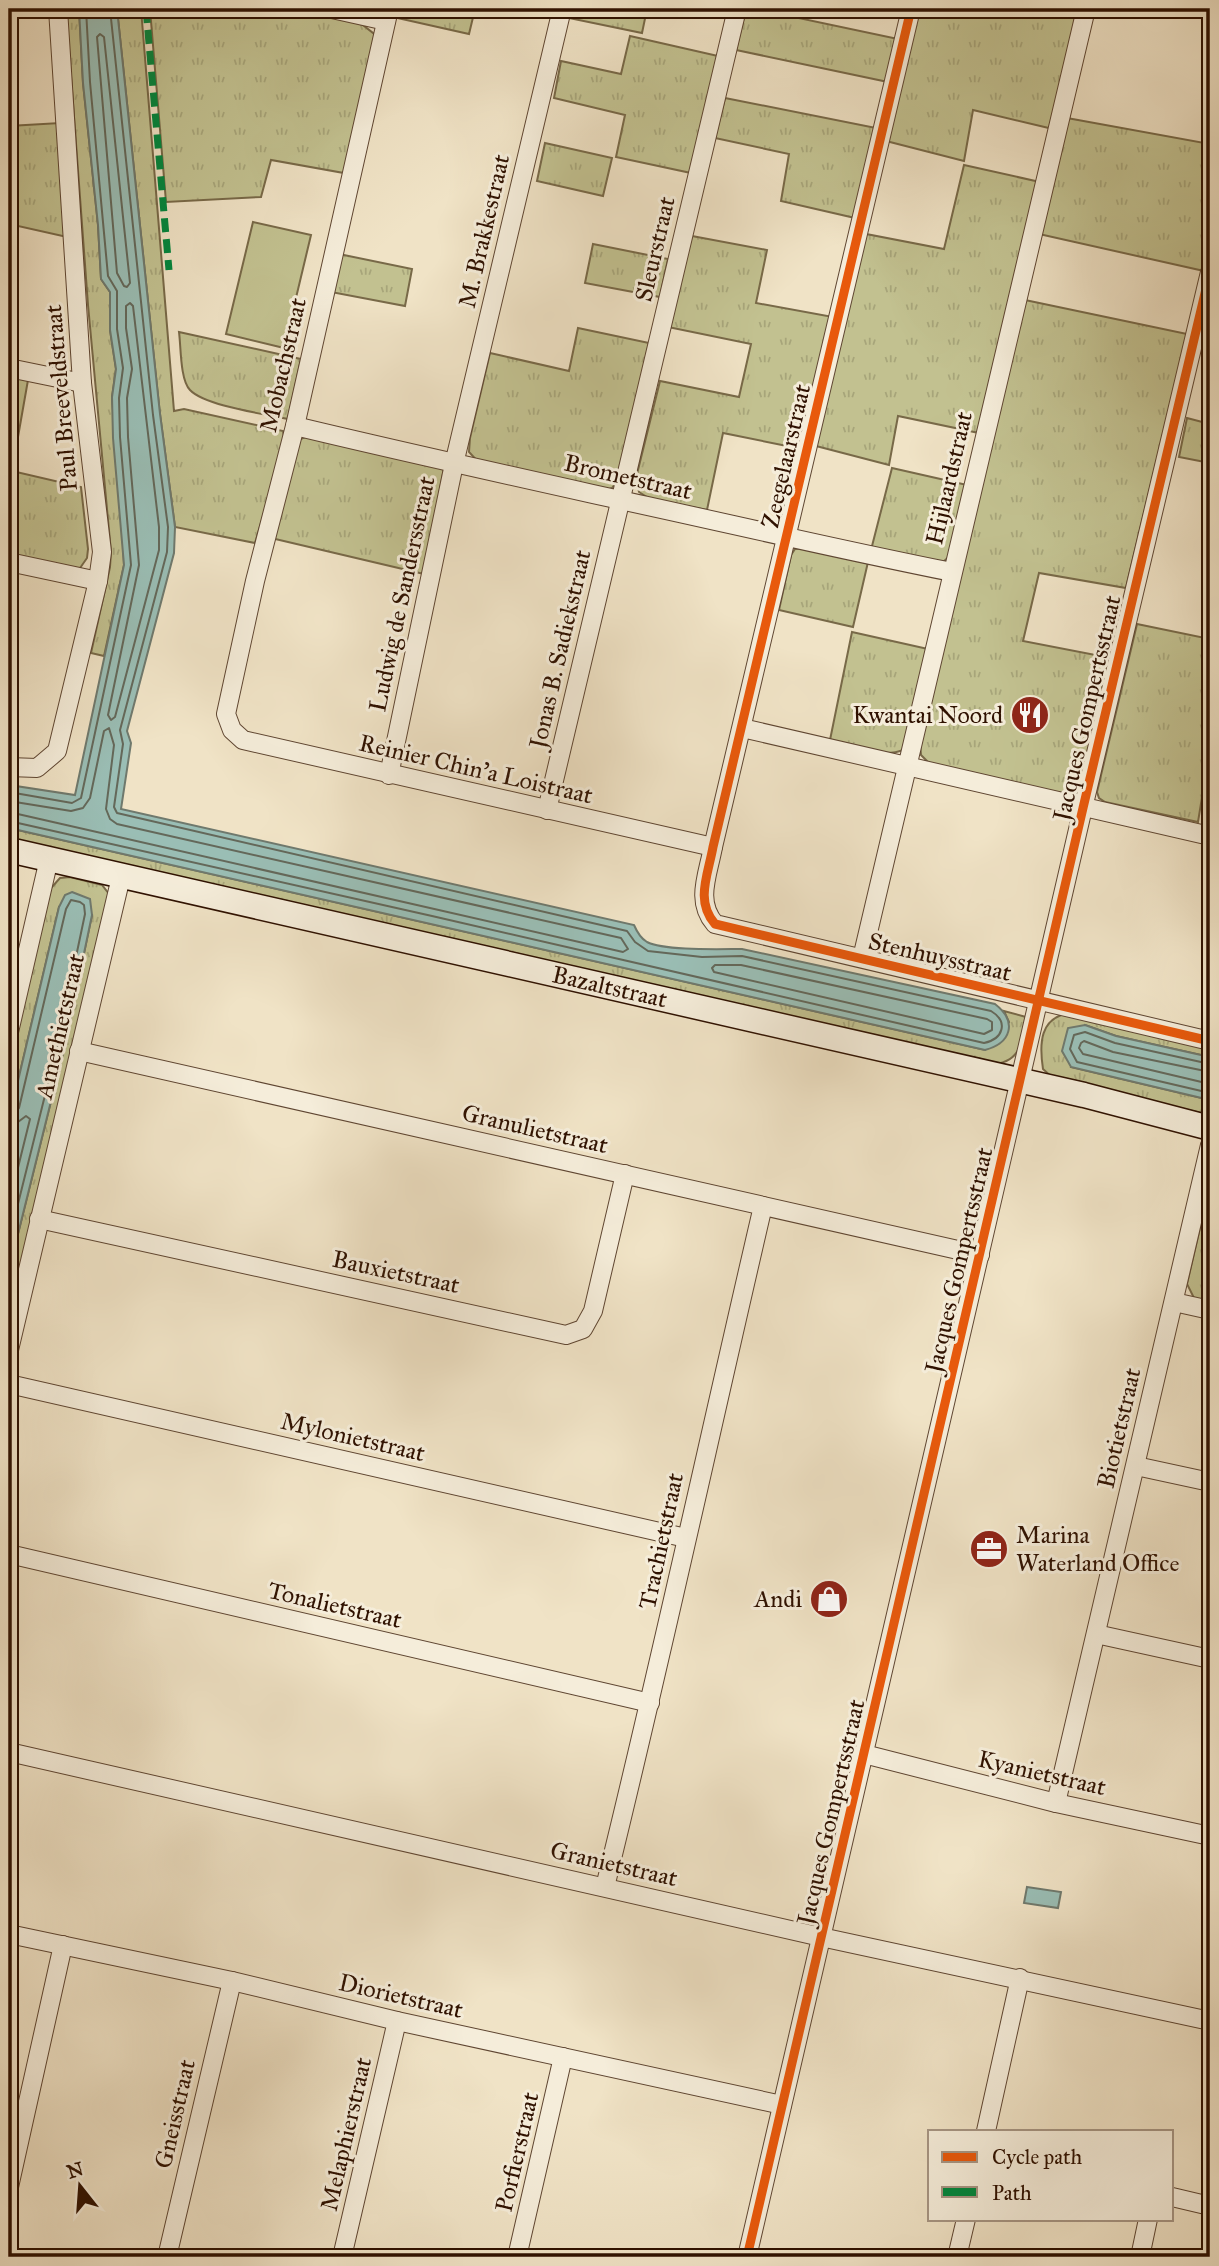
<svg xmlns="http://www.w3.org/2000/svg" width="1219" height="2266" font-family="'IM FELL Great Primer',serif">
  <style>
    .grass { fill: url(#grass-tufts); stroke: #786948; stroke-width: 2 }
    .park { fill: #c2c190; stroke: #786948; stroke-width: 2 }
    .water { fill: #9abeb5; stroke: #6f796d; stroke-width: 2 }
    .lines { fill: none; stroke-linecap: round; stroke-linejoin: round }
    .shore { stroke: #64685a; stroke-width: 2 }
    .street-casing { stroke: #5f4632; stroke-width: 20 }
    .secondary-casing { stroke: #2f1100; stroke-width: 27 }
    .street { stroke: #f5edda; stroke-width: 18 }
    .secondary { stroke: #f5edda; stroke-width: 24 }
    .quiet { stroke: #00873e; stroke-width: 7; stroke-dasharray: 14 7; stroke-linecap: butt }
    .cycleway-casing { stroke: #f5edda; stroke-width: 13 }
    .cycleway { stroke: #e8590c; stroke-width: 9 }
    .labels { text-anchor: middle; dominant-baseline: central; stroke-width: 6; stroke-linejoin: round; paint-order: stroke }
    .street-label { font-size: 24px; fill: #2f1100; stroke: #f5edda }
    .poi-label { font-size: 24px; fill: #2f1100; stroke: #f5edda; text-anchor: end }
  </style>
  <defs>
    <pattern id="grass-tufts" width="24" height="20" patternUnits="userSpaceOnUse" patternTransform="scale(1.75)"><rect width="24" height="20" fill="#c2c190"/><path d="M3 7l-1-3M5 7V3M7 7l1-3M15 17l-1-3M17 17v-4M19 17l1-3" fill="none" stroke="#a7a57a"/></pattern>
  </defs>
  <rect width="100%" height="100%" fill="#f0e3c6"/>
  <filter id="stains"><feTurbulence type="fractalNoise" baseFrequency=".00286" numOctaves="4"/><feColorMatrix values="0 0 0 0 .2 0 0 0 0 .09 0 0 0 0 .02 0 0 0 .5 -.17"/></filter>
  <radialGradient id="worn" r=".72"><stop offset=".6" stop-color="#630" stop-opacity="0"/><stop offset="1" stop-color="#630" stop-opacity=".3"/></radialGradient>
  <g class="grass">
    <polygon points="66,9 79,9 83,83 98,225 101,279 110,292 110,330 116,369 112,397 123,544 124,565 104,656 91,653 110,567 111,552 88,305"/>
    <polygon points="117,9 141,9 174,411 184,409 283,431 285,443 255,543 175,527 160,414"/>
    <polygon points="150,9 301,9 359,22 378,37 344,173 271,160 261,197 166,202"/>
    <polygon points="395,9 475,9 469,34 393,17"/>
    <polygon points="571,9 647,9 642,33 569,18"/>
    <polygon points="746,9 756,9 898,39 888,82 736,50"/>
    <polygon points="917,9 1081,9 1053,129 973,110 964,161 886,141"/>
    <polygon points="630,36 718,56 691,173 616,157 625,115 554,98 561,61 621,74"/>
    <polygon points="725,98 876,128 855,218 781,201 789,154 715,138"/>
    <polygon points="1067,118 1210,144 1210,243 1204,271 1039,234"/>
    <polygon points="60,123 67,237 9,224 9,126"/>
    <polygon points="545,143 612,158 603,196 537,181"/>
    <polygon points="964,165 1040,182 979,433 898,416 889,465 816,446 866,234 944,249"/>
    <polygon points="692,236 767,250 756,303 833,317 802,449 723,433 707,510 650,499 639,492 636,478 660,381 739,397 751,344 668,327"/>
    <polygon points="593,244 668,259 660,297 585,283"/>
    <polygon points="339,254 412,269 405,306 331,292"/>
    <polygon points="1025,300 1187,334 1126,588 1039,573 1023,641 1111,658 1083,780 1078,789 1068,795 929,763 921,755 920,743"/>
    <polygon points="578,328 649,343 618,480 612,488 602,492 481,465 469,452 470,438 490,353 569,371"/>
    <path d="M179 332 301 359 288 419C265 414 205 406 190 390 180 380 181 346 179 332Z"/>
    <polygon points="9,376 28,380 12,471 81,487 88,549 87,558 78,571 9,560"/>
    <polygon points="1187,418 1210,424 1210,463 1179,457"/>
    <polygon points="308,436 444,468 424,574 271,538 298,440"/>
    <polygon points="892,468 967,485 951,555 943,562 871,550"/>
    <polygon points="805,548 868,562 853,627 779,610 791,555 795,549"/>
    <polygon points="1137,624 1210,639 1210,748 1198,822 1105,802 1099,798 1097,792"/>
    <path d="M852 632 928 649 903 750C881 759 852 745 830 740Z"/>
    <path d="M9 828 985 1050 1009 1022 1004 1011 1026 1017C1021 1044 1022 1062 990 1065L9 842Z"/>
    <polygon points="70,877 102,885 109,894 9,1315 9,1270 64,1049 92,915 59,907 9,1119 9,1063 51,888 60,878"/>
    <path d="M1069 1013 1210 1046V1057L1116 1036 1085 1025 1071 1067 1210 1100V1115L1054 1079 1043 1069C1039 1043 1040 1018 1069 1013Z"/>
    <polygon points="1210,1185 1210,1304 1194,1298 1187,1284"/>
  </g>
  <polygon class="park" points="253,222 311,235 284,348 226,334"/>
  <g class="water">
    <path d="M79 9H117L160 414 175 527 174 553 127 731 131 743 121 809 634 925C637 932 640 938 647 942 664 951 721 949 742 949L995 1004C1018 1022 1011 1043 985 1050L9 828V785L75 795 124 565 113 438 112 397 116 369 110 330V292L101 279 98 225 83 83Z"/>
    <polygon points="72,892 90,899 92,915 64,1049 9,1270 9,1119 59,907 65,895"/>
    <polygon points="1085,1025 1116,1036 1210,1057 1210,1100 1071,1067 1062,1051 1068,1028"/>
    <polygon points="1027,1887 1061,1892 1058,1908 1024,1903"/>
  </g>
  <g class="lines">
    <g class="shore">
      <polygon points="100,34 104,37 130,283 127,287 124,286 117,273 97,37"/>
      <polygon points="130,303 133,306 159,527 159,550 115,717 111,720 108,715 139,565 128,437 127,398 132,369 126,328 126,306"/>
      <polyline points="9,792 72,803 81,798 131,565 120,437 119,398 123,368 117,329 117,291 108,276 90,82 86,9"/>
      <polyline points="9,801 71,811 83,808 90,798 104,731 109,728 114,745 106,809 110,819 117,824 621,938 628,949 623,952 9,812"/>
      <path d="M9 821 432 916 984 1043C1003 1039 1009 1022 991 1011L742 956 702 957 648 951 635 942 627 931 117 813 114 807 123 744 120 730 167 552 168 527 153 415 110 9"/>
      <polygon points="715,965 741,965 987,1019 992,1022 992,1030 984,1034 714,972 712,968"/>
      <polyline points="1210,1064 1115,1043 1085,1032 1074,1035 1070,1049 1077,1062 1210,1093"/>
      <polyline points="1210,1072 1113,1052 1084,1041 1081,1043 1079,1048 1083,1054 1210,1084"/>
      <polyline points="9,1114 15,1113 19,1108 66,909 71,900 80,902 84,905 85,914 57,1047 9,1240"/>
      <polyline points="9,1123 18,1122 26,1116 30,1119 9,1204"/>
    </g>
    <defs>
      <g id="street">
        <polyline points="332,9 386,21"/>
        <polyline points="389,9 295,426 255,581 226,714 232,730 243,740 713,847"/>
        <path d="M911 9 713 847C708 875 695 901 715 924L1210 1041"/>
        <polyline points="9,368 82,383"/>
        <path d="M295 426C403 452 512 476 620 500 731 524 841 550 952 572"/>
        <polyline points="9,562 98,581"/>
        <polyline points="742,728 1210,836"/>
        <polyline points="9,767 37,768 57,751 98,581 102,552 82,383 58,9"/>
        <polyline points="389,775 454,464 562,9"/>
        <polyline points="547,810 737,9"/>
        <polyline points="862,958 1086,9"/>
        <polyline points="9,1032 49,859"/>
        <polyline points="79,1051 980,1255"/>
        <polyline points="39,1219 566,1335 583,1329 593,1311 625,1174"/>
        <polyline points="1174,1302 1210,1310"/>
        <polyline points="9,1350 121,877"/>
        <polyline points="9,1384 686,1538"/>
        <polyline points="1136,1466 1210,1482"/>
        <polyline points="9,1554 650,1703"/>
        <polyline points="1096,1634 1210,1659"/>
        <polyline points="9,1752 821,1937 1210,2021"/>
        <polyline points="864,1754 1056,1803 1210,1836"/>
        <polyline points="1056,1803 1210,1145"/>
        <path d="M605 1887C661 1661 710 1433 763 1206"/>
        <polyline points="9,1934 232,1981 397,2021 782,2105"/>
        <polyline points="986,2131 1020,1978"/>
        <polyline points="9,2187 63,1945"/>
        <polyline points="1172,2197 1210,2206"/>
        <polyline points="167,2257 232,1981"/>
        <polyline points="342,2257 397,2021"/>
        <polyline points="517,2257 563,2057"/>
        <polyline points="747,2257 1083,808 1210,272"/>
        <polyline points="957,2257 966,2219"/>
        <polyline points="1140,2257 1148,2219"/>
      </g>
      <g id="secondary">
        <path id="s1" d="M9 850 1084 1095 1210 1128"/>
      </g>
    </defs>
    <use href="#street" class="street-casing"/>
    <use href="#secondary" class="secondary-casing"/>
    <use href="#street" class="street"/>
    <use href="#secondary" class="secondary"/>
    <polyline class="quiet" points="146,9 169,270"/>
    <defs>
      <g id="cycleway">
        <path d="M911 9 713 847C708 875 695 901 715 924L1210 1041"/>
        <polyline points="747,2257 1083,808 1210,272"/>
      </g>
    </defs>
    <use href="#cycleway" class="cycleway-casing"/>
    <use href="#cycleway" class="cycleway"/>
  </g>
  <defs>
    <symbol id="restaurant-disc" viewBox="-11 -11 22 22"><circle r="9.5" fill="#8f2418" stroke="#f5edda"/><path d="M-5-6h1v4h1v-4h1v4h1v-4h1v5L-1.5 .5V6h-2V.5L-5-1ZM5-6V6H3V1.5H1.5Q1.5-4 5-6Z" fill="#fff"/></symbol>
    <symbol id="office-disc" viewBox="-11 -11 22 22"><circle r="9.5" fill="#8f2418" stroke="#f5edda"/><path d="M-6-3h4V-5.5h4V-3h4V5H-6ZM-1-4.5V-3h2v-1.5ZM-6 0V1H6V0Z" fill="#fff"/></symbol>
    <symbol id="shop-disc" viewBox="-11 -11 22 22"><circle r="9.5" fill="#8f2418" stroke="#f5edda"/><path d="M-5-2.5h2.3a2.7 3.5 0 0 1 5.4 0H5L5.5 6h-11ZM-1.5-2.5h3a1.5 2.3 0 0 0-3 0Z" fill="#fff"/></symbol>
  </defs>
  <g fill-rule="evenodd">
    <use href="#restaurant-disc" x="1008" y="693" width="44" height="44"/>
    <use href="#office-disc" x="967" y="1527" width="44" height="44"/>
    <use href="#shop-disc" x="807" y="1577" width="44" height="44"/>
  </g>
  <g class="labels">
    <g class="street-label">
      <text transform="translate(484 231) rotate(-77)">M. Brakkestraat</text>
      <text transform="translate(655 249) rotate(-77)">Sleurstraat</text>
      <text transform="translate(283 365) rotate(-77)">Mobachstraat</text>
      <text transform="translate(61 398) rotate(-95)">Paul Breeveldstraat</text>
      <text transform="translate(786 456) rotate(-77)">Zeegelaarstraat</text>
      <text transform="translate(628 477) rotate(13)">Brometstraat</text>
      <text transform="translate(949 478) rotate(-77)">Hijlaardstraat</text>
      <text transform="translate(402 594) rotate(-78)">Ludwig de Sandersstraat</text>
      <text transform="translate(560 649) rotate(-77)">Jonas B. Sadiekstraat</text>
      <text transform="translate(1087 708) rotate(-77)">Jacques Gompertsstraat</text>
      <text transform="translate(476 769) rotate(13)">Reinier Chin'a Loistraat</text>
      <text transform="translate(940 957) rotate(13)">Stenhuysstraat</text>
      <text stroke="none"><textPath href="#s1" startOffset="616">Bazaltstraat</textPath></text>
      <text transform="translate(60 1026) rotate(-77)">Amethietstraat</text>
      <text transform="translate(535 1129) rotate(13)">Granulietstraat</text>
      <text transform="translate(959 1260) rotate(-77)">Jacques Gompertsstraat</text>
      <text transform="translate(396 1272) rotate(12)">Bauxietstraat</text>
      <text transform="translate(1119 1428) rotate(-77)">Biotietstraat</text>
      <text transform="translate(353 1437) rotate(13)">Mylonietstraat</text>
      <text transform="translate(661 1541) rotate(-78)">Trachietstraat</text>
      <text transform="translate(335 1605) rotate(13)">Tonalietstraat</text>
      <text transform="translate(1042 1773) rotate(13)">Kyanietstraat</text>
      <text transform="translate(831 1812) rotate(-77)">Jacques Gompertsstraat</text>
      <text transform="translate(614 1864) rotate(13)">Granietstraat</text>
      <text transform="translate(401 1996) rotate(13)">Diorietstraat</text>
      <text transform="translate(175 2114) rotate(-77)">Gneisstraat</text>
      <text transform="translate(346 2134) rotate(-77)">Melaphierstraat</text>
      <text transform="translate(517 2152) rotate(-77)">Porfierstraat</text>
    </g>
    <g class="poi-label">
      <text x="1003" y="715">Kwantai Noord</text>
      <text x="1016" y="1535" text-anchor="start">Marina<tspan x="1016" dy="28">Waterland Office</tspan></text>
      <text x="802" y="1599">Andi</text>
    </g>
  </g>
  <rect width="1219" height="2266" fill="none" stroke="#f0e3c6" stroke-width="35"/>
  <rect x="10" y="10" width="1198" height="2245" fill="none" stroke="#2f1100" stroke-width="3.5"/>
  <rect x="18" y="18" width="1184" height="2231" fill="none" stroke="#2f1100" stroke-width="2"/>
  <rect x="928" y="2130" width="245" height="91" fill="#f5edda" stroke="#a69583" stroke-width="2"/>
  <rect x="942" y="2152" width="35" height="10" fill="#e8590c" stroke="#a69583" stroke-width="2"/>
  <text x="992" y="2164" font-size="21" fill="#2f1100">Cycle path</text>
  <rect x="942" y="2187" width="35" height="10" fill="#00873e" stroke="#a69583" stroke-width="2"/>
  <text x="992" y="2200" font-size="21" fill="#2f1100">Path</text>
  <g transform="translate(80 2186) rotate(343)" stroke="#f5edda" stroke-width="5" paint-order="stroke">
  <path d="M0-5L12 26L0 18L-12 26Z" fill="#2f1100"/>
  <text y="-10" font-size="19" font-weight="bold" text-anchor="middle" fill="#2f1100">N</text>
  </g>
  <rect width="100%" height="100%" filter="url(#stains)"/>
  <rect width="100%" height="100%" fill="url(#worn)"/>
</svg>
